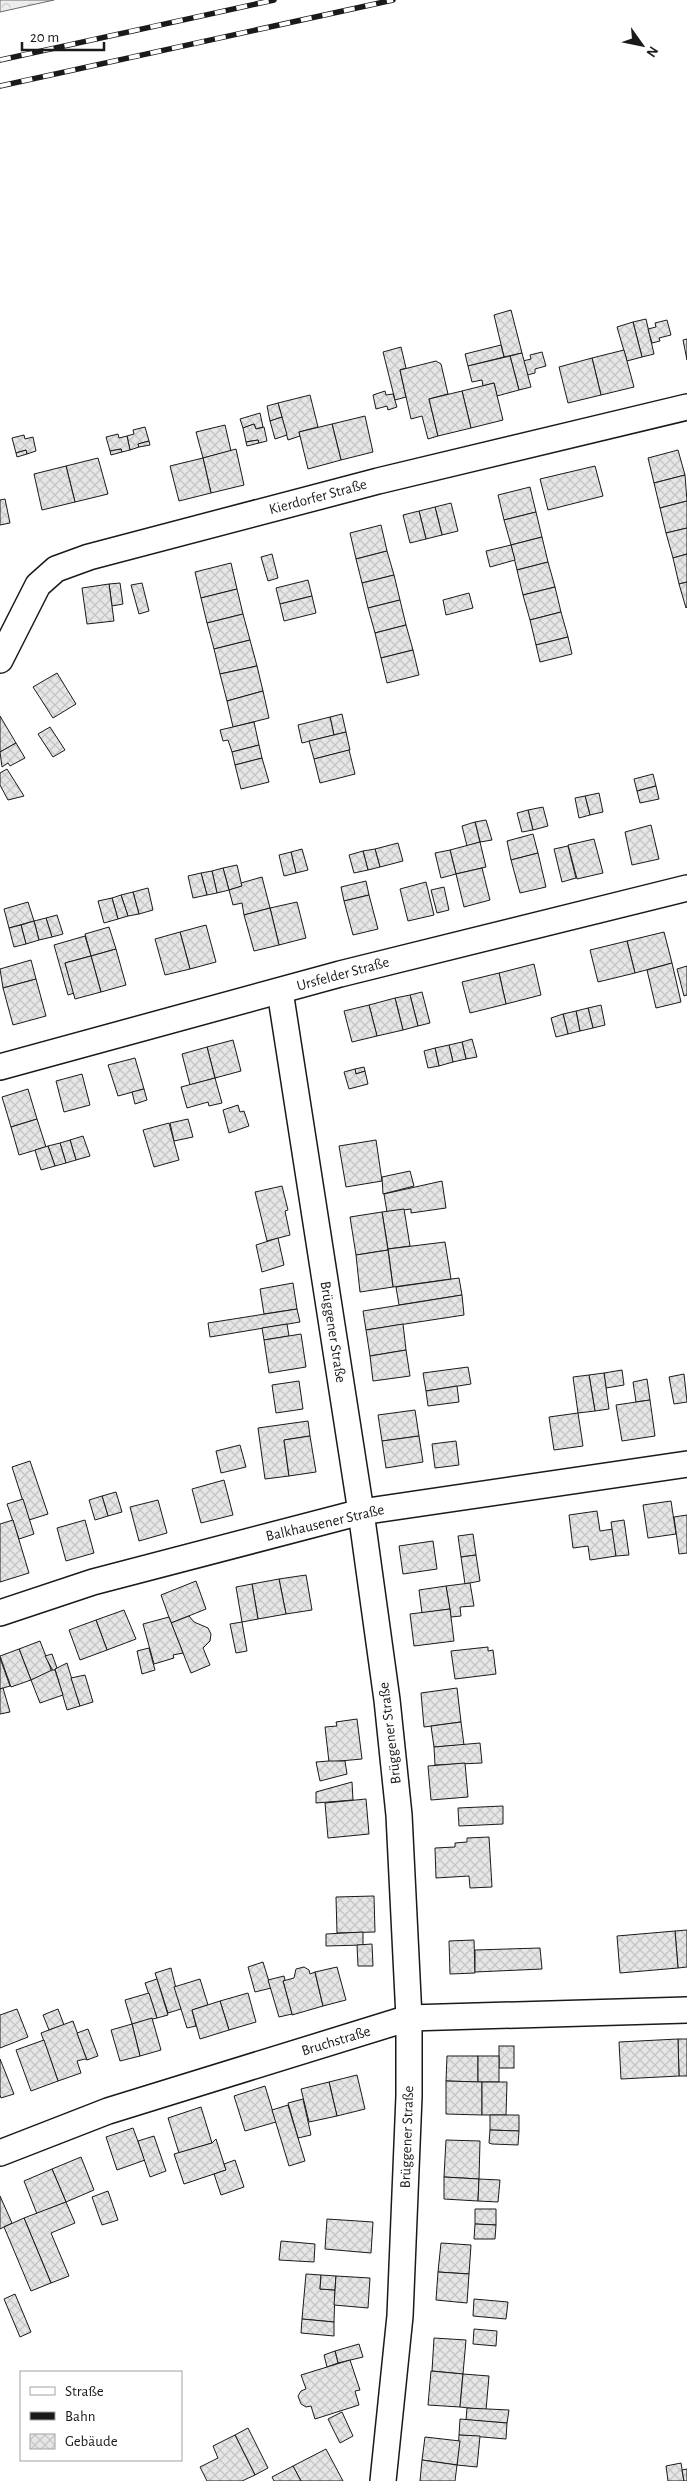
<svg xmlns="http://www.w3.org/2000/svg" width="687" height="2481" font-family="'Alegreya Sans',sans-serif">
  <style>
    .forest { fill: url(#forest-crowns); stroke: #6a6a6a }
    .building { fill: url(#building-cross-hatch); stroke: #1a1a1a }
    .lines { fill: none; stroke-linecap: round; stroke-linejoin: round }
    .minor-casing { stroke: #1a1a1a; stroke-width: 28 }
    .minor { stroke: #fff; stroke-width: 25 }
    .rail-casing { stroke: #1a1a1a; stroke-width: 5.5 }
    .rail { stroke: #fff; stroke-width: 4; stroke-dasharray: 11; stroke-linecap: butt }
    .labels { text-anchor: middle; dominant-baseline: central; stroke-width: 4; stroke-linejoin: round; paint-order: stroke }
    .street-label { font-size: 15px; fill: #1a1a1a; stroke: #fff }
  </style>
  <defs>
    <pattern id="forest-crowns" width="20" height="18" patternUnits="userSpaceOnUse" patternTransform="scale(1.25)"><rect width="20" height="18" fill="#ededed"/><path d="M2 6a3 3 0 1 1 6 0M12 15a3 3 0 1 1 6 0" fill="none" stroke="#cbcbcb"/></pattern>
    <pattern id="building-cross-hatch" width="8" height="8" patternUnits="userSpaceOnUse" patternTransform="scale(1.25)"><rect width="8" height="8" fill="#e6e6e6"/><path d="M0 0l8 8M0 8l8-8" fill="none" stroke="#c5c5c5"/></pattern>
  </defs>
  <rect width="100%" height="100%" fill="#fff"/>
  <polygon class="forest" points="0,0 54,0 0,12"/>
  <g class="building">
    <polygon points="511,310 522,353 504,357 494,315"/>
    <polygon points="646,319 654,354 642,357 633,322"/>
    <polygon points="667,320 671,335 659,338 660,341 652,343 648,329 656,327 655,323"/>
    <polygon points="633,322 642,357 627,361 617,327"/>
    <polygon points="687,339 687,360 683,340"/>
    <polygon points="501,345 504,357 468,366 465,354"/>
    <polygon points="401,347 406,368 400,370 406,397 395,400 383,352"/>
    <polygon points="624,350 634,387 601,395 592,358"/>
    <polygon points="542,352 546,366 535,369 535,373 527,375 523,361 531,359 530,355"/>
    <polygon points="522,353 531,387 519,390 510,356"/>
    <polygon points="510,356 519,390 497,396 494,383 483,386 482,380 472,382 468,366"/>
    <polygon points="592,358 601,395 568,403 559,367"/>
    <polygon points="436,361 441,364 448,394 429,399 438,436 428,439 422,416 411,419 400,370"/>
    <polygon points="494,383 503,420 471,428 462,391"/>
    <polygon points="385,391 386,395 393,394 397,407 388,410 387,406 376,409 373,395"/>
    <polygon points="462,391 471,428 438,436 429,399"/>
    <polygon points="310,395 318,427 299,432 300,436 288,440 278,403"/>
    <polygon points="278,403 282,417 270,421 267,406"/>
    <polygon points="260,413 263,427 256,429 254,424 243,428 240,419"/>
    <polygon points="365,416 373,452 341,460 332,424"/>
    <polygon points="282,417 287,435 275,439 270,421"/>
    <polygon points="254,424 256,429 264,427 267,441 259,443 258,440 246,442 243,428"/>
    <polygon points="332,424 341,460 308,469 299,432"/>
    <polygon points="225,425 231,451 203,458 196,432"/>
    <polygon points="145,427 149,441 138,444 139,447 130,450 127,436 134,434 133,430"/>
    <polygon points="118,434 119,438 127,436 130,450 122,452 121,449 110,451 106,437"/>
    <polygon points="24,435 25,439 33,437 36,451 27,454 26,450 16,453 12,438"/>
    <polygon points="258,440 259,443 247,446 246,442"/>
    <polygon points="149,441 150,445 139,447 138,444"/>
    <polygon points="121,449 122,452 111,455 110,451"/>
    <polygon points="236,449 244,485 211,493 203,458"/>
    <polygon points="26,450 27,454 17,457 16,453"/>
    <polygon points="678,450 685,475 654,483 648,458"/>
    <polygon points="98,458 108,494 75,502 66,466"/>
    <polygon points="203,458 211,493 179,501 170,466"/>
    <polygon points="66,466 75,502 42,510 34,474"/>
    <polygon points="595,466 603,496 548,510 540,479"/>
    <polygon points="685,475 687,501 660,508 654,483"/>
    <polygon points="530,487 536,512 504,520 498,495"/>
    <polygon points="5,499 10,523 0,525 0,500"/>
    <polygon points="687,501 687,528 666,533 660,508"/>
    <polygon points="451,503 458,531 442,535 435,507"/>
    <polygon points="435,507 442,535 426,539 419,511"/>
    <polygon points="419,511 426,539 410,543 403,515"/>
    <polygon points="536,512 542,537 511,545 504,520"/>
    <polygon points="381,525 387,551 356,559 350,533"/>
    <polygon points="687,528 687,554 673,558 666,533"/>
    <polygon points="542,537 548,562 517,570 511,545"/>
    <polygon points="511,545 515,560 490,567 486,551"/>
    <polygon points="387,551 394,575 362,583 356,559"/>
    <polygon points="272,554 278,578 268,581 261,557"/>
    <polygon points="687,554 687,582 679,584 673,558"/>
    <polygon points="548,562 555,587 523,595 517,570"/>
    <polygon points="231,563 237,589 201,598 195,572"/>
    <polygon points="394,575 400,600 368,608 362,583"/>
    <polygon points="308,580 312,596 280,604 276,588"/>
    <polygon points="687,582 687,607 686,608 679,584"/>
    <polygon points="120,583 123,604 112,606 109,584"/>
    <polygon points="142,583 149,611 139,614 131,585"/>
    <polygon points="109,584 114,621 87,624 82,588"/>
    <polygon points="555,587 561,612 530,620 523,595"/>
    <polygon points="237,589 243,614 207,623 201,598"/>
    <polygon points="469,593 473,608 446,615 443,600"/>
    <polygon points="312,596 316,613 284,621 280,604"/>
    <polygon points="400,600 406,625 375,633 368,608"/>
    <polygon points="561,612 568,637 536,645 530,620"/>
    <polygon points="243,614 250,640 214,649 207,623"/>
    <polygon points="406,625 413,650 381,658 375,633"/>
    <polygon points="568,637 572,654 540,662 536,645"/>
    <polygon points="250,640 257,666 220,674 214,649"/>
    <polygon points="413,650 419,675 387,683 381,658"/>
    <polygon points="257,666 263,691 227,701 220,674"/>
    <polygon points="57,673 76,704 53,718 33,687"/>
    <polygon points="263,691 269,718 233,727 227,701"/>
    <polygon points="342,714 346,732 334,735 330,717"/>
    <polygon points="0,716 16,743 0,752"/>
    <polygon points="330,717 334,735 302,743 298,725"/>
    <polygon points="254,722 259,745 232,752 228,740 223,741 220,730"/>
    <polygon points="50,727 65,750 53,757 38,734"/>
    <polygon points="346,732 350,750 314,759 309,741"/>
    <polygon points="16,743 25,758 10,766 8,763 2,767 0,752"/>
    <polygon points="259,745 262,758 235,765 232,752"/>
    <polygon points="349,750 355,774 320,783 314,759"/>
    <polygon points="262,758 269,782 241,789 235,765"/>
    <polygon points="7,769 24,796 8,800 0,785 0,773"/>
    <polygon points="653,774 656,786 637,791 634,779"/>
    <polygon points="656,786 659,799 640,803 637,791"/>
    <polygon points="599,793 603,812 590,815 585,796"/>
    <polygon points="585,796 590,815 579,818 575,798"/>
    <polygon points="543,807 548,826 533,830 528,810"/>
    <polygon points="528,810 533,830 522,832 517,813"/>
    <polygon points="486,820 492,840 480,842 475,822"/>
    <polygon points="475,822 480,842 467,846 462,826"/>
    <polygon points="651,825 659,859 632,865 625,832"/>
    <polygon points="533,834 538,853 511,860 507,841"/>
    <polygon points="594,839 603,873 577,879 568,845"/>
    <polygon points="480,842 486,867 456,874 450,850"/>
    <polygon points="398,843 403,861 380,867 375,849"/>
    <polygon points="568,846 576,878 562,882 554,849"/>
    <polygon points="302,849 308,870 296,873 291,852"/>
    <polygon points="375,849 380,867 368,870 363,851"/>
    <polygon points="450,850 456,874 441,878 435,853"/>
    <polygon points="363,851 368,870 354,873 349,855"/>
    <polygon points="291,852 296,873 284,876 279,855"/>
    <polygon points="538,853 546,887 520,893 511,860"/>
    <polygon points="237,865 242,886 229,890 223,868"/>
    <polygon points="223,868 229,890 217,893 212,871"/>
    <polygon points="482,868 490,900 464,907 456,874"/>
    <polygon points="212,871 217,893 207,895 201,873"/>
    <polygon points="201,873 207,895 193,898 188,876"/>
    <polygon points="262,877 270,908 244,915 242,903 233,905 229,890 242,886 241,883"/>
    <polygon points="366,881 369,895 344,901 341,887"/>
    <polygon points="426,882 434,915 408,921 400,889"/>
    <polygon points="444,887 449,910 437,913 431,890"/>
    <polygon points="148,888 153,910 139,914 133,892"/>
    <polygon points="133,892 139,914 128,916 121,895"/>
    <polygon points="121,895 128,916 118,919 112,898"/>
    <polygon points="369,895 378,929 353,935 344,901"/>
    <polygon points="112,898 118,919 104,923 98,901"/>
    <polygon points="28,902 34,921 9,928 4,909"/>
    <polygon points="297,902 306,938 279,945 270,908"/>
    <polygon points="270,908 279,945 254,951 244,915"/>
    <polygon points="57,915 63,934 52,937 46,918"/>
    <polygon points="46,918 52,937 39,940 34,921"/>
    <polygon points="34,921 39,940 26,944 21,925"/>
    <polygon points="21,925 26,944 14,947 9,928"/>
    <polygon points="206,925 216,962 190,969 180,932"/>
    <polygon points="109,927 116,949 91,956 85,934"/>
    <polygon points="180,932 190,969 165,975 155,939"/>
    <polygon points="664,932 672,963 635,973 627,941"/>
    <polygon points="85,936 91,956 65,963 74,993 68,995 54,945"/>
    <polygon points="627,941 635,973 598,982 590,950"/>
    <polygon points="116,949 126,985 101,992 91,956"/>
    <polygon points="91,956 101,992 75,999 65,963"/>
    <polygon points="31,960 36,979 3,988 0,969"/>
    <polygon points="672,963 681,1002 656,1008 647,970"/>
    <polygon points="534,964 541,995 506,1004 499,973"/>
    <polygon points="687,966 687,995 684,996 677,969"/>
    <polygon points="499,973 506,1004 470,1013 462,982"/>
    <polygon points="36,979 46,1016 13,1025 3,988"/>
    <polygon points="422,992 430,1023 418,1026 410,995"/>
    <polygon points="410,995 418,1026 403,1030 395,998"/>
    <polygon points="395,998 403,1030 377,1036 369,1005"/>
    <polygon points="369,1005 377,1036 352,1042 344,1011"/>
    <polygon points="601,1005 605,1025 593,1028 588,1008"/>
    <polygon points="588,1008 593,1028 580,1031 576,1011"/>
    <polygon points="576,1011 580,1031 568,1034 563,1014"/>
    <polygon points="563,1014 568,1034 556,1037 551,1018"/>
    <polygon points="472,1039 477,1057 466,1059 462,1042"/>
    <polygon points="233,1040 241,1071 215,1078 207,1047"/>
    <polygon points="462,1042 466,1059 453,1062 449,1045"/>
    <polygon points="449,1045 453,1062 439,1066 435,1048"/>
    <polygon points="207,1047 215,1078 190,1085 182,1054"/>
    <polygon points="435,1048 439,1066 428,1068 424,1051"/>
    <polygon points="135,1058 144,1089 118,1096 108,1065"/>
    <polygon points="364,1067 365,1071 356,1074 355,1069"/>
    <polygon points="355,1069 356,1074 365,1071 368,1084 349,1089 344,1072"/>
    <polygon points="82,1074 90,1105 64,1112 56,1081"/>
    <polygon points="215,1078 222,1103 209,1106 208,1102 187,1108 181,1087"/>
    <polygon points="28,1089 37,1119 11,1127 2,1097"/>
    <polygon points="144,1089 147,1100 135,1104 132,1092"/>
    <polygon points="238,1105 240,1112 244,1111 249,1126 229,1133 223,1110"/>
    <polygon points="37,1119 46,1147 19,1155 11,1127"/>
    <polygon points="188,1119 193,1137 174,1141 170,1123"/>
    <polygon points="169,1123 179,1160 154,1167 143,1130"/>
    <polygon points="83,1136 90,1156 76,1160 70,1140"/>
    <polygon points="70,1140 76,1160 66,1163 60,1143"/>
    <polygon points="376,1140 382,1181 346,1187 339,1146"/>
    <polygon points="60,1143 66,1163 55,1166 48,1146"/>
    <polygon points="48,1146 55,1166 41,1170 35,1150"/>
    <polygon points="410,1171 414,1186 383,1194 382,1177"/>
    <polygon points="442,1181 446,1208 411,1213 411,1209 387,1212 384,1194"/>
    <polygon points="282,1186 288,1210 285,1211 290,1235 267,1241 255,1192"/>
    <polygon points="404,1209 410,1246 388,1249 382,1212"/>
    <polygon points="382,1212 388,1250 356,1255 350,1217"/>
    <polygon points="278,1238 284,1265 262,1272 256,1245"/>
    <polygon points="445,1242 451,1279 393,1287 388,1249"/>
    <polygon points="388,1250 393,1287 360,1292 356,1255"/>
    <polygon points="459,1278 462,1295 399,1305 396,1287"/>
    <polygon points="293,1283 297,1309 264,1314 260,1289"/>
    <polygon points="462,1295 464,1315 366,1330 363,1311"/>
    <polygon points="297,1309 300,1322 210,1337 208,1323"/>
    <polygon points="287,1324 289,1336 264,1340 262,1328"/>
    <polygon points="403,1324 406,1350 370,1356 366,1330"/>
    <polygon points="301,1334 306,1367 269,1373 264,1340"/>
    <polygon points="406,1350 410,1376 373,1381 370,1356"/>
    <polygon points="468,1367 471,1384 426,1391 423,1373"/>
    <polygon points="622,1370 624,1385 606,1388 604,1373"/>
    <polygon points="604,1373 609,1409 595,1411 589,1375"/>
    <polygon points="684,1374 687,1402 674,1404 669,1377"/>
    <polygon points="589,1375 595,1411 578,1413 573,1377"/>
    <polygon points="647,1379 650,1400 636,1402 633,1382"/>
    <polygon points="299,1381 303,1409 276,1413 272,1385"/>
    <polygon points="457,1386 459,1402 428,1406 426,1391"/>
    <polygon points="650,1400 655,1436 622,1441 616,1405"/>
    <polygon points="415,1410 419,1436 382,1441 378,1415"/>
    <polygon points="578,1413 583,1446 554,1450 549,1417"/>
    <polygon points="308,1421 310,1436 284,1440 289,1476 265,1479 258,1428"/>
    <polygon points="310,1436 316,1472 289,1476 284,1440"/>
    <polygon points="419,1436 423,1462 386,1468 382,1441"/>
    <polygon points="456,1441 459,1465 435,1468 432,1444"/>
    <polygon points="240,1445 246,1467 221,1473 216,1451"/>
    <polygon points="30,1461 48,1514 29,1520 12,1467"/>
    <polygon points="224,1480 233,1515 201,1523 192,1489"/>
    <polygon points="116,1492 122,1512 108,1516 102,1496"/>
    <polygon points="102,1496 108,1516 95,1520 89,1500"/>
    <polygon points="23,1499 34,1534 19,1539 7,1504"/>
    <polygon points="158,1500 167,1533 139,1541 130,1507"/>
    <polygon points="671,1501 676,1534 648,1538 643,1505"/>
    <polygon points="597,1511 600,1531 613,1529 616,1556 590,1560 588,1546 573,1548 569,1515"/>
    <polygon points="687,1515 687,1553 679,1554 674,1517"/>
    <polygon points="13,1520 29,1573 0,1582 0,1524"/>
    <polygon points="85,1520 94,1553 66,1561 57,1528"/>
    <polygon points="624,1520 629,1555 616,1556 611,1522"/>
    <polygon points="473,1534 476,1555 461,1557 458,1536"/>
    <polygon points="433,1541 437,1569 403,1574 399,1546"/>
    <polygon points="476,1555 480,1581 465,1584 461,1557"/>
    <polygon points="306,1575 312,1610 286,1614 279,1579"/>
    <polygon points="279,1579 286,1614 258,1619 252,1584"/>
    <polygon points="196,1581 206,1609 171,1623 161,1595"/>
    <polygon points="470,1583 474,1606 460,1607 461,1616 451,1617 446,1586"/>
    <polygon points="252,1584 258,1619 242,1622 236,1587"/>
    <polygon points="446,1586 450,1609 422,1613 419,1590"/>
    <polygon points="450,1609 454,1641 414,1646 410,1614"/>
    <polygon points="124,1610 136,1639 107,1650 96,1620"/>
    <polygon points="189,1616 194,1622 208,1628 211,1634 210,1641 203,1648 210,1665 191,1673 171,1623"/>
    <polygon points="169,1617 183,1653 173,1655 174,1658 154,1664 143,1624"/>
    <polygon points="96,1620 107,1650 80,1660 69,1630"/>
    <polygon points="242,1622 247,1651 236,1653 230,1624"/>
    <polygon points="40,1641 52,1672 31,1680 19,1649"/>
    <polygon points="488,1647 488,1651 493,1650 496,1674 455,1679 451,1651"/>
    <polygon points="149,1648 155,1670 142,1674 137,1651"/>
    <polygon points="19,1649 31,1680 11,1687 0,1656"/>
    <polygon points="52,1654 57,1668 53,1671 45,1656"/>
    <polygon points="0,1658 10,1686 0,1689"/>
    <polygon points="67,1663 80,1706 67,1710 55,1669"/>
    <polygon points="52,1670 55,1670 63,1695 40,1703 31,1680"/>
    <polygon points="85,1675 93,1702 80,1706 71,1678"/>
    <polygon points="3,1688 10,1712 0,1714 0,1689"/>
    <polygon points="457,1688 461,1722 424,1727 421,1693"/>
    <polygon points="357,1719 362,1759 329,1762 325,1727 337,1726 336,1722"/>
    <polygon points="461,1722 464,1745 434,1747 431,1726"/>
    <polygon points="480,1743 482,1763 435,1765 434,1747"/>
    <polygon points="329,1761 345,1761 347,1774 320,1781 316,1762"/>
    <polygon points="465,1763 468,1797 431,1800 428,1766"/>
    <polygon points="352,1782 353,1800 316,1803 316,1792"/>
    <polygon points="366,1799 369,1834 328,1838 325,1803"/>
    <polygon points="503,1806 503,1824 459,1826 458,1808"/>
    <polygon points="489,1837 492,1887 470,1888 469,1876 436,1878 435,1848 455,1847 455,1843 467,1842 467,1838"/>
    <polygon points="374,1896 375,1932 337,1933 336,1897"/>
    <polygon points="687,1930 687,1967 678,1968 675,1931"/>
    <polygon points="675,1931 678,1968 620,1973 617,1936"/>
    <polygon points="363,1932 363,1945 326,1946 326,1934"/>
    <polygon points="474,1940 475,1973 450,1974 449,1941"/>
    <polygon points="372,1944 373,1966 358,1966 357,1945"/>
    <polygon points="540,1948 542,1969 475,1972 475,1950"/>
    <polygon points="263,1962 271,1988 255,1992 248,1967"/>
    <polygon points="304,1967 309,1970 310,1974 315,1972 323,2006 292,2015 283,1981 294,1978 296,1969"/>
    <polygon points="337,1967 346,2000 323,2006 315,1972"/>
    <polygon points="171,1968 181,2009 168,2013 155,1973"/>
    <polygon points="284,1976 285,1980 283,1981 292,2014 279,2017 268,1980"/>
    <polygon points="157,1979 168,2015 157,2018 145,1983"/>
    <polygon points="200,1979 208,2005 192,2010 196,2026 187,2028 174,1987"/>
    <polygon points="149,1993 157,2018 132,2024 125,2000"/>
    <polygon points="248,1993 256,2022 229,2030 220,2001"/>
    <polygon points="220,2001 229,2030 200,2039 192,2010"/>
    <polygon points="17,2009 28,2037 0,2048 0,2015"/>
    <polygon points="58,2009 64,2025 49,2030 43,2015"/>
    <polygon points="152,2018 161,2050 140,2056 132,2024"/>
    <polygon points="73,2021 87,2060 85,2059 77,2061 81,2073 58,2081 41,2033"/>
    <polygon points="132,2024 140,2056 120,2061 111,2030"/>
    <polygon points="88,2029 98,2056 87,2060 77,2033"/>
    <polygon points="678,2039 687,2039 687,2076 679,2076"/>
    <polygon points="678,2039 679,2076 621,2079 619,2042"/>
    <polygon points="44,2040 58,2081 31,2091 16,2050"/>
    <rect x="499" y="2046" width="15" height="22"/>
    <polygon points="447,2056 478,2056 478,2082 446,2081"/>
    <rect x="478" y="2056" width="21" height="26"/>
    <polygon points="0,2059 14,2094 1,2098 0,2095"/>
    <polygon points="357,2075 365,2109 337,2116 329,2082"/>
    <polygon points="446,2081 482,2082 482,2115 446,2114"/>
    <polygon points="329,2082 337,2116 309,2122 301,2089"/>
    <polygon points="482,2082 507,2082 506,2115 482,2115"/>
    <polygon points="265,2086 276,2122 245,2131 234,2096"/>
    <polygon points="303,2099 311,2135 298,2138 288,2103"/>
    <polygon points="288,2105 305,2161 289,2166 272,2110"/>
    <polygon points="201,2107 212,2143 179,2153 168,2118"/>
    <polygon points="490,2115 519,2115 519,2131 490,2130"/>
    <polygon points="133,2128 145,2160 117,2170 106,2137"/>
    <polygon points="490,2130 519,2131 518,2145 492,2144 489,2143"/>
    <polygon points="154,2136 166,2171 150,2177 138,2141"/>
    <polygon points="216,2139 226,2170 184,2184 174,2154 212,2143"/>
    <polygon points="446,2140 480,2141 479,2179 444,2177"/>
    <polygon points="81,2157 94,2190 66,2202 52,2169"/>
    <polygon points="235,2160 244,2187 221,2195 214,2174 226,2170 224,2164"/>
    <polygon points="52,2169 66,2202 37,2214 24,2181"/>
    <polygon points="444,2177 479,2179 478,2201 444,2199"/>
    <polygon points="479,2179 500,2180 498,2202 478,2201"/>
    <polygon points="108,2191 118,2220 102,2225 92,2197"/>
    <polygon points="0,2196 12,2223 0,2229"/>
    <polygon points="66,2202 75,2223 51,2233 69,2276 51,2283 24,2218"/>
    <polygon points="475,2209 496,2209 496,2225 475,2224"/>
    <polygon points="24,2218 51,2283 31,2291 4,2227"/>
    <polygon points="327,2219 373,2222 371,2253 325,2249"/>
    <polygon points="475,2224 496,2225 495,2239 474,2239"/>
    <polygon points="281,2241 315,2244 314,2262 279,2260"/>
    <polygon points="441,2243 471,2245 469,2274 438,2272"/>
    <polygon points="438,2272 469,2274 467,2303 436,2300"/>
    <polygon points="306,2274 321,2275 320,2289 335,2290 334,2322 302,2319"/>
    <polygon points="321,2275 336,2276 335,2290 320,2289"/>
    <polygon points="336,2276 370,2278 368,2308 334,2305"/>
    <polygon points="15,2294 31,2332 20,2337 4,2299"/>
    <polygon points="474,2299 508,2302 506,2319 473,2316"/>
    <polygon points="302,2319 334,2322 334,2336 301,2333"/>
    <polygon points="474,2329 497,2331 496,2346 473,2344"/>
    <polygon points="434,2338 466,2340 463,2374 432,2371"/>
    <polygon points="359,2344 363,2357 338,2363 335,2351"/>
    <polygon points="335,2351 338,2363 327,2367 324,2355"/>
    <polygon points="350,2360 360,2390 355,2391 359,2405 315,2419 311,2406 306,2407 301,2404 298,2396 301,2391 306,2389 301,2375"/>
    <polygon points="431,2371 463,2374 460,2407 428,2405"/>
    <polygon points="463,2374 489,2376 486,2410 460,2407"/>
    <polygon points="467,2408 509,2410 507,2423 466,2420"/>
    <polygon points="342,2412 353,2436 340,2443 328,2419"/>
    <polygon points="460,2419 507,2423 506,2439 459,2435"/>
    <polygon points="248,2428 268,2468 255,2475 235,2435"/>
    <polygon points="235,2435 255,2475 242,2481 207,2481 200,2467 218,2458 213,2446"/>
    <polygon points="459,2435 480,2436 477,2467 457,2465"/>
    <polygon points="425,2437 460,2441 457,2465 422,2460"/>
    <polygon points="326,2449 343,2481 301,2481 293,2466"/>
    <polygon points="422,2460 457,2465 455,2481 420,2481"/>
    <polygon points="681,2463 684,2481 668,2481 666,2466"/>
    <polygon points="293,2466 301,2481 274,2481 272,2477"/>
    <polygon points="687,2469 687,2481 684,2481 682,2470"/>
  </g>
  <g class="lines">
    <defs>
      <g id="minor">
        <polyline points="0,660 38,585 56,569 89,557 378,481 687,407"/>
        <polyline points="280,991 361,1512 387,1700 399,1815 409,2018 409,2096 400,2316 383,2481"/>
        <polyline points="0,1067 340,974 687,888"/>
        <polyline points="0,1613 93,1582 361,1512 687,1464"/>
        <polyline points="0,2153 108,2111 409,2018 687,2010"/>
      </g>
    </defs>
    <use href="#minor" class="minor-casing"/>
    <use href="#minor" class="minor"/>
    <defs>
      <g id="rail">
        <polyline points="0,60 274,0"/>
        <polyline points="0,86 393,0"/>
      </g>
    </defs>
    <use href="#rail" class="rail-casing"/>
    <use href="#rail" class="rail"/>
  </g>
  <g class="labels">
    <g class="street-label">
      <text transform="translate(318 497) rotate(-15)">Kierdorfer Straße</text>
      <text transform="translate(343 974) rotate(-15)">Ursfelder Straße</text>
      <text transform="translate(333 1332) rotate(81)">Brüggener Straße</text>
      <text transform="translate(325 1523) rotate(-13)">Balkhausener Straße</text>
      <text transform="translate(390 1733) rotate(-97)">Brüggener Straße</text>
      <text transform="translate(336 2041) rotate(-17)">Bruchstraße</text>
      <text transform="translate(407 2137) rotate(-88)">Brüggener Straße</text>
    </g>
  </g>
  <rect x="20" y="2371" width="162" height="90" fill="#ffffff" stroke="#a3a3a3"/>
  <rect x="30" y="2387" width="25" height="8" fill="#ffffff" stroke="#a3a3a3"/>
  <text x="65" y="2396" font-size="15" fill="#1a1a1a">Straße</text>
  <rect x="30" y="2412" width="25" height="8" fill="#1a1a1a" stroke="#a3a3a3"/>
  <text x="65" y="2421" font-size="15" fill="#1a1a1a">Bahn</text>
  <rect x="30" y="2434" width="25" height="15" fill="url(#building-cross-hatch)" stroke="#a3a3a3"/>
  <text x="65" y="2446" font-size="15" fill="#1a1a1a">Gebäude</text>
  <g transform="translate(642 45) rotate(123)" stroke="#ffffff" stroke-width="4" paint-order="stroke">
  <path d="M0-4L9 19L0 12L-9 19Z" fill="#1a1a1a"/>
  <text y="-8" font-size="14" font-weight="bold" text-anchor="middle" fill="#1a1a1a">N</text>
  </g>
  <path d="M22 42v8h82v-8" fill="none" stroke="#1a1a1a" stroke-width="2.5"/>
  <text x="30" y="42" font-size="15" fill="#1a1a1a" stroke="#ffffff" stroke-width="4" paint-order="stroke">20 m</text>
</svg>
